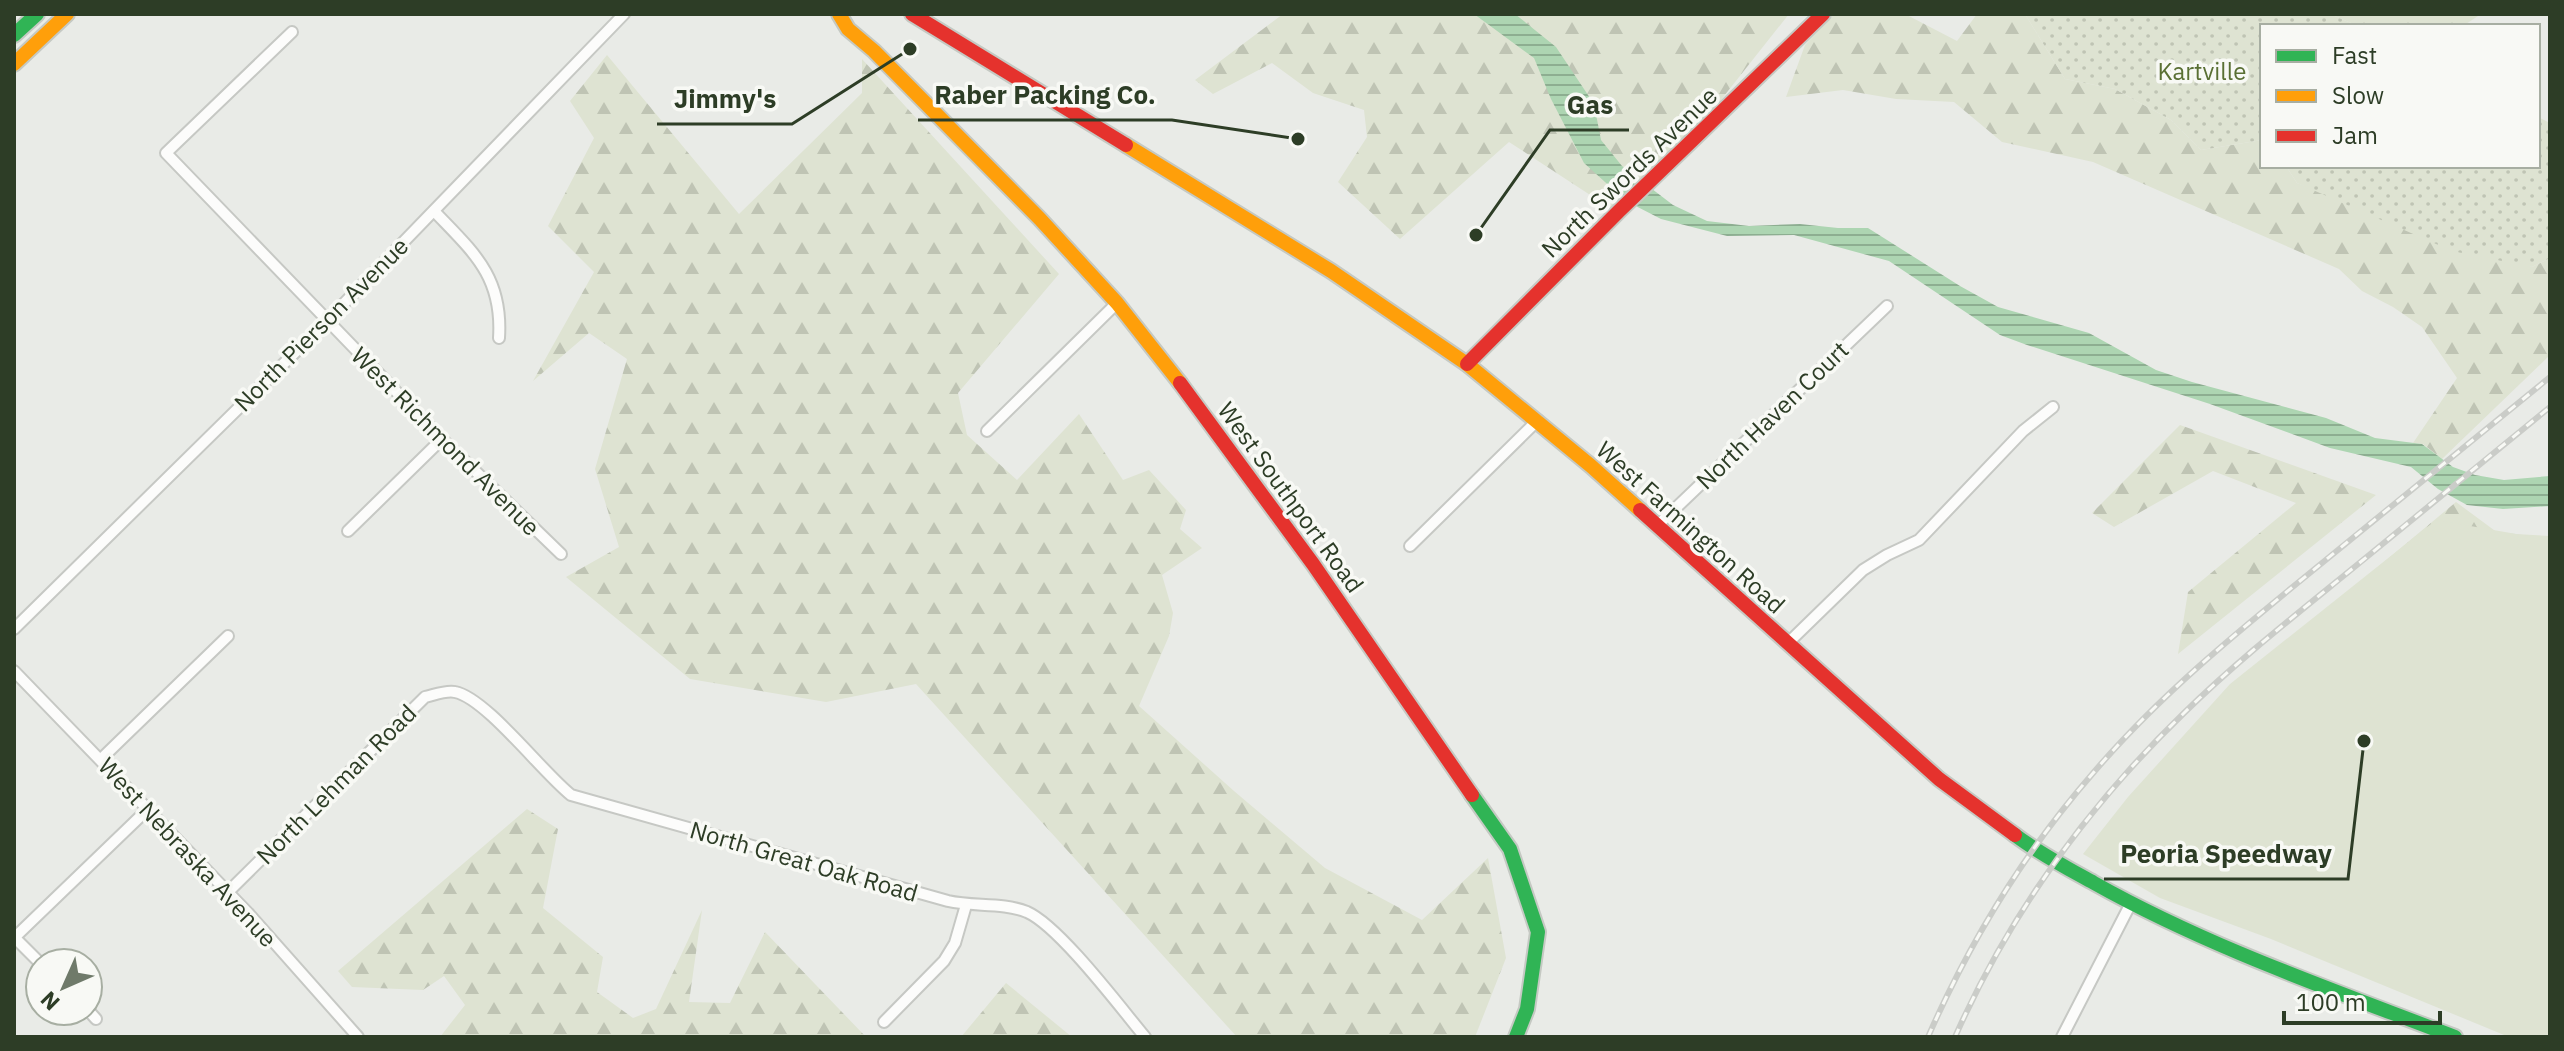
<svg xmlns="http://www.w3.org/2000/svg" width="2564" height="1051" font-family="'IBM Plex Sans',sans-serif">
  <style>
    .forest { fill: url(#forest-firs) }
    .park { fill: url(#park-dots) }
    .pitch { fill: #dee3d2 }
    .water { fill: url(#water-rules) }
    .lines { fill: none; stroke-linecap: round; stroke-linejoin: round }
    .street-casing { stroke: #c6c8c4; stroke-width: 14 }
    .fast-casing { stroke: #c5c9c3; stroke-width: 18 }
    .slow-casing { stroke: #c5c9c3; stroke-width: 18 }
    .jam-casing { stroke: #c5c9c3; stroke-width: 18 }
    .street { stroke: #fcfcfb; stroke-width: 10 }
    .fast { stroke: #30b455; stroke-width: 14 }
    .slow { stroke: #ff9f0a; stroke-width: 14 }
    .jam { stroke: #e5322d; stroke-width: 14 }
    .rail-casing { stroke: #caccc8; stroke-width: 6 }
    .rail { stroke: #f8f9f5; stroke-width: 3; stroke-dasharray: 9; stroke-linecap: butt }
    .labels { text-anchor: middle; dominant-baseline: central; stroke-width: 7; stroke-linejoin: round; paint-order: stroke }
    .park-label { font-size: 24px; fill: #5a7034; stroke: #f8f9f5 }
    .street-label { font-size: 24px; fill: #2d3d26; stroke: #f8f9f5 }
    .leader { fill: none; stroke: #2d3d26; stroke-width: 3 }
    .callout-dot { fill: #2d3d26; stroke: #f8f9f5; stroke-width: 3 }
    .callout-label { font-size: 26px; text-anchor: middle; font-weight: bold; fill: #2d3d26; stroke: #f8f9f5; stroke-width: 7; stroke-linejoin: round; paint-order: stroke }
  </style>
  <defs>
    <pattern id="forest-firs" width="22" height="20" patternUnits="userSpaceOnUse" patternTransform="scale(2)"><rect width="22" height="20" fill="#dee3d2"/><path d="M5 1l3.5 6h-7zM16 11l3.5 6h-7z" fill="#bfc4b4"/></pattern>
    <pattern id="park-dots" width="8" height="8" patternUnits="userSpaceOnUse" patternTransform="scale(2)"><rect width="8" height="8" fill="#dee3d2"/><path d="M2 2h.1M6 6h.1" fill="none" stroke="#bfc4b4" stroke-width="1.8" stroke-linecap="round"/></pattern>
    <pattern id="water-rules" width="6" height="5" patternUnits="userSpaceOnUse" patternTransform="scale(2)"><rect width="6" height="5" fill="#add5b2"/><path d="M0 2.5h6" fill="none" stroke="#8dae91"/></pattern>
  </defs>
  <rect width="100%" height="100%" fill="#e9ebe7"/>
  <g class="forest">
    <polygon points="1283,14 1789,14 1709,115 1610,208 1509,142 1400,239 1338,182 1367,137 1364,110 1313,93 1272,63 1213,94 1195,80"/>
    <polygon points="1834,14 1905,14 1957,41 1977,14 2025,14 2065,79 2115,89 2171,120 2201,150 2262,140 2262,166 2286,166 2297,183 2532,267 2550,258 2550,355 2442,459 2423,444 2413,443 2457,378 2422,327 2393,307 2362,291 2339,269 2093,162 2002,142 1954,102 1896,99 1843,90 1786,97 1805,45"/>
    <polygon points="2330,14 2481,14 2463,26 2358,26"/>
    <polygon points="607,55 739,214 862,93 862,59 1059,274 958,393 967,435 1017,480 1079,414 1123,480 1149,470 1186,510 1180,529 1202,548 1162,575 1173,613 1169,636 1139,706 1234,791 1325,868 1422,920 1488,858 1506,958 1475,1037 1237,1037 916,684 826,702 690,679 566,577 619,547 595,469 627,359 589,333 533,381 594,272 548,226 594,138 570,101"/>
    <polygon points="2180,425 2376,495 2178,654 2188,592 2296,503 2213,471 2114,527 2092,513"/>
    <polygon points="2456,502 2498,533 2550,536 2550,555 2283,646"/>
    <polygon points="527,809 558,829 543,908 603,957 597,992 633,1018 656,1009 702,910 689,1002 730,1003 765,932 866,1037 440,1037 465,1005 444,976 423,990 352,987 338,971"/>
    <polygon points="1006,983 1072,1037 961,1037"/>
  </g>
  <g class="park">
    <polygon points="2025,14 2330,14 2358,26 2262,26 2262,140 2201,150 2171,120 2115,89 2065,79"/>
    <polygon points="2538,117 2550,123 2550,258 2532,267 2452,251 2297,183 2286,166 2538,166"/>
  </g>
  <polygon class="pitch" points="2436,520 2550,540 2550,1037 2509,1037 2271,939 2160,898 2083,854 2128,797 2230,684"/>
  <polygon class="water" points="1474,14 1515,14 1556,47 1594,104 1601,140 1622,166 1673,205 1707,221 1749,226 1800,224 1838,228 1868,228 1960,286 1998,307 2089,333 2156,370 2192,382 2326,418 2375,438 2422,444 2453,467 2475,475 2504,480 2550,476 2550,506 2503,509 2467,505 2438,489 2411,467 2330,448 2210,404 2027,345 2000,335 1889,261 1794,235 1727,236 1661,219 1626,201 1584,163 1551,99 1534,58"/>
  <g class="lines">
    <defs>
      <g id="street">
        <polyline points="292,32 166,153 442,439 561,554"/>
        <path d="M434 211C473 252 503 276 499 338"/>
        <polyline points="987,431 1117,303"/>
        <polyline points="1658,525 1887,306"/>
        <polyline points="348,531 442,439"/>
        <polyline points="1410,546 1538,420"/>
        <polyline points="14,629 327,321 624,14"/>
        <polyline points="1788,643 1863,570 1887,555 1919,540 2023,431 2053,407"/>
        <polyline points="14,671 248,913 358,1037"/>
        <polyline points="101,759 228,636"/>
        <path d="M228 892 425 697C434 695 446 690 455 692 486 698 542 772 571 795L948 901C974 907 1002 902 1027 912 1059 926 1120 1007 1145 1037"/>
        <polyline points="14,937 40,963"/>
        <polyline points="14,938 148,809"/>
        <polyline points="88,1010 96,1019"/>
        <polyline points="884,1022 944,961 955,943 966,905"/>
        <polyline points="2062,1037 2130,905"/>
      </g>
      <g id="fast">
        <polyline points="14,35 37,14"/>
        <polyline points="1472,795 1510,849 1538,932 1527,1009 1516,1037"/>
        <path d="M2015 835C2040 854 2067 868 2094 883 2208 947 2333 990 2455 1037"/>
      </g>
      <g id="slow">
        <polyline points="839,14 848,29 874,51 1040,219 1117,303 1180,383"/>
        <polyline points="14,64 67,14"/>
        <polyline points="1126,145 1331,271 1467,364 1591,466 1640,510"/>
      </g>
      <g id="jam">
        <polyline points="912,14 1126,145"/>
        <polyline points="1467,364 1619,211 1823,14"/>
        <polyline points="1180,383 1313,564 1472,795"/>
        <polyline points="1640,510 1939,779 2015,835"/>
      </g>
    </defs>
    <use href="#street" class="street-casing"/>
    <use href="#fast" class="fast-casing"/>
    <use href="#slow" class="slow-casing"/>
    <use href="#jam" class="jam-casing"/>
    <use href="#street" class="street"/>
    <use href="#fast" class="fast"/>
    <use href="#slow" class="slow"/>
    <use href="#jam" class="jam"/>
    <defs>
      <g id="rail">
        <path d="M1928 1037C1970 941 2025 851 2094 772 2159 696 2235 634 2311 572 2391 506 2471 442 2550 377"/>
        <path d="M1955 1037C2009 915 2088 806 2184 713 2240 658 2302 610 2363 560 2425 509 2487 458 2550 407"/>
      </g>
    </defs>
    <use href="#rail" class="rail-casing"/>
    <use href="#rail" class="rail"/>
  </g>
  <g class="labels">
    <g class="park-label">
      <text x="2202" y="71">Kartville</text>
    </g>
    <g class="street-label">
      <text transform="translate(1629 172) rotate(-44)">North Swords Avenue</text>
      <text transform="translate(321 324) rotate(-45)">North Pierson Avenue</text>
      <text transform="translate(1772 415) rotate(-44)">North Haven Court</text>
      <text transform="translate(446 441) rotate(45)">West Richmond Avenue</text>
      <text transform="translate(1291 497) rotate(54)">West Southport Road</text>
      <text transform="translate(1691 527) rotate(42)">West Farmington Road</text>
      <text transform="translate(336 784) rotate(-45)">North Lehman Road</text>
      <text transform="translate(188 852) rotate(47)">West Nebraska Avenue</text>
      <text transform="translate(804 861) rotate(16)">North Great Oak Road</text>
    </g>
  </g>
  <path class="leader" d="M1298 139L1172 120H918M910 49L792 124H657M1476 235L1550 130H1629M2364 741L2348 879H2104"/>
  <g class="callout-dot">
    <circle cx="1298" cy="139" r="8"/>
    <circle cx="910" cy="49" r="8"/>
    <circle cx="1476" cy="235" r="8"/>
    <circle cx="2364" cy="741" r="8"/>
  </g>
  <g class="callout-label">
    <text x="1045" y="104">Raber Packing Co.</text>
    <text x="725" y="108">Jimmy's</text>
    <text x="1590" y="114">Gas</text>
    <text x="2226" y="863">Peoria Speedway</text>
  </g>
  <rect width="2564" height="1051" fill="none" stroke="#2d3d26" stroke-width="32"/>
  <rect x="2260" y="24" width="280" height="144" fill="#f8f9f5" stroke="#a7aea2" stroke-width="2"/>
  <rect x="2276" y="50" width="40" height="12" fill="#30b455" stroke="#a7aea2" stroke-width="2"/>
  <text x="2332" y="64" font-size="24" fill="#2d3d26">Fast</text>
  <rect x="2276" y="90" width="40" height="12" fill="#ff9f0a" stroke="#a7aea2" stroke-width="2"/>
  <text x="2332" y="104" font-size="24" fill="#2d3d26">Slow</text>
  <rect x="2276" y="130" width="40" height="12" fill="#e5322d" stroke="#a7aea2" stroke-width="2"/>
  <text x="2332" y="144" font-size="24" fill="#2d3d26">Jam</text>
  <g transform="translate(64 987) rotate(225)"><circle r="38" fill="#f8f9f5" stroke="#a7aea2" stroke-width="2"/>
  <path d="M0-6L14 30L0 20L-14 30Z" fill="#6f7a6a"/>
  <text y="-12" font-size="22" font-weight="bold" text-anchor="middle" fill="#2d3d26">N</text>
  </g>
  <path d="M2284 1011v12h156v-12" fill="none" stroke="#2d3d26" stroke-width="4"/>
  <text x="2296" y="1011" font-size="24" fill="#2d3d26" stroke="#f8f9f5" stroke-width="6" paint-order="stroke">100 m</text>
</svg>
